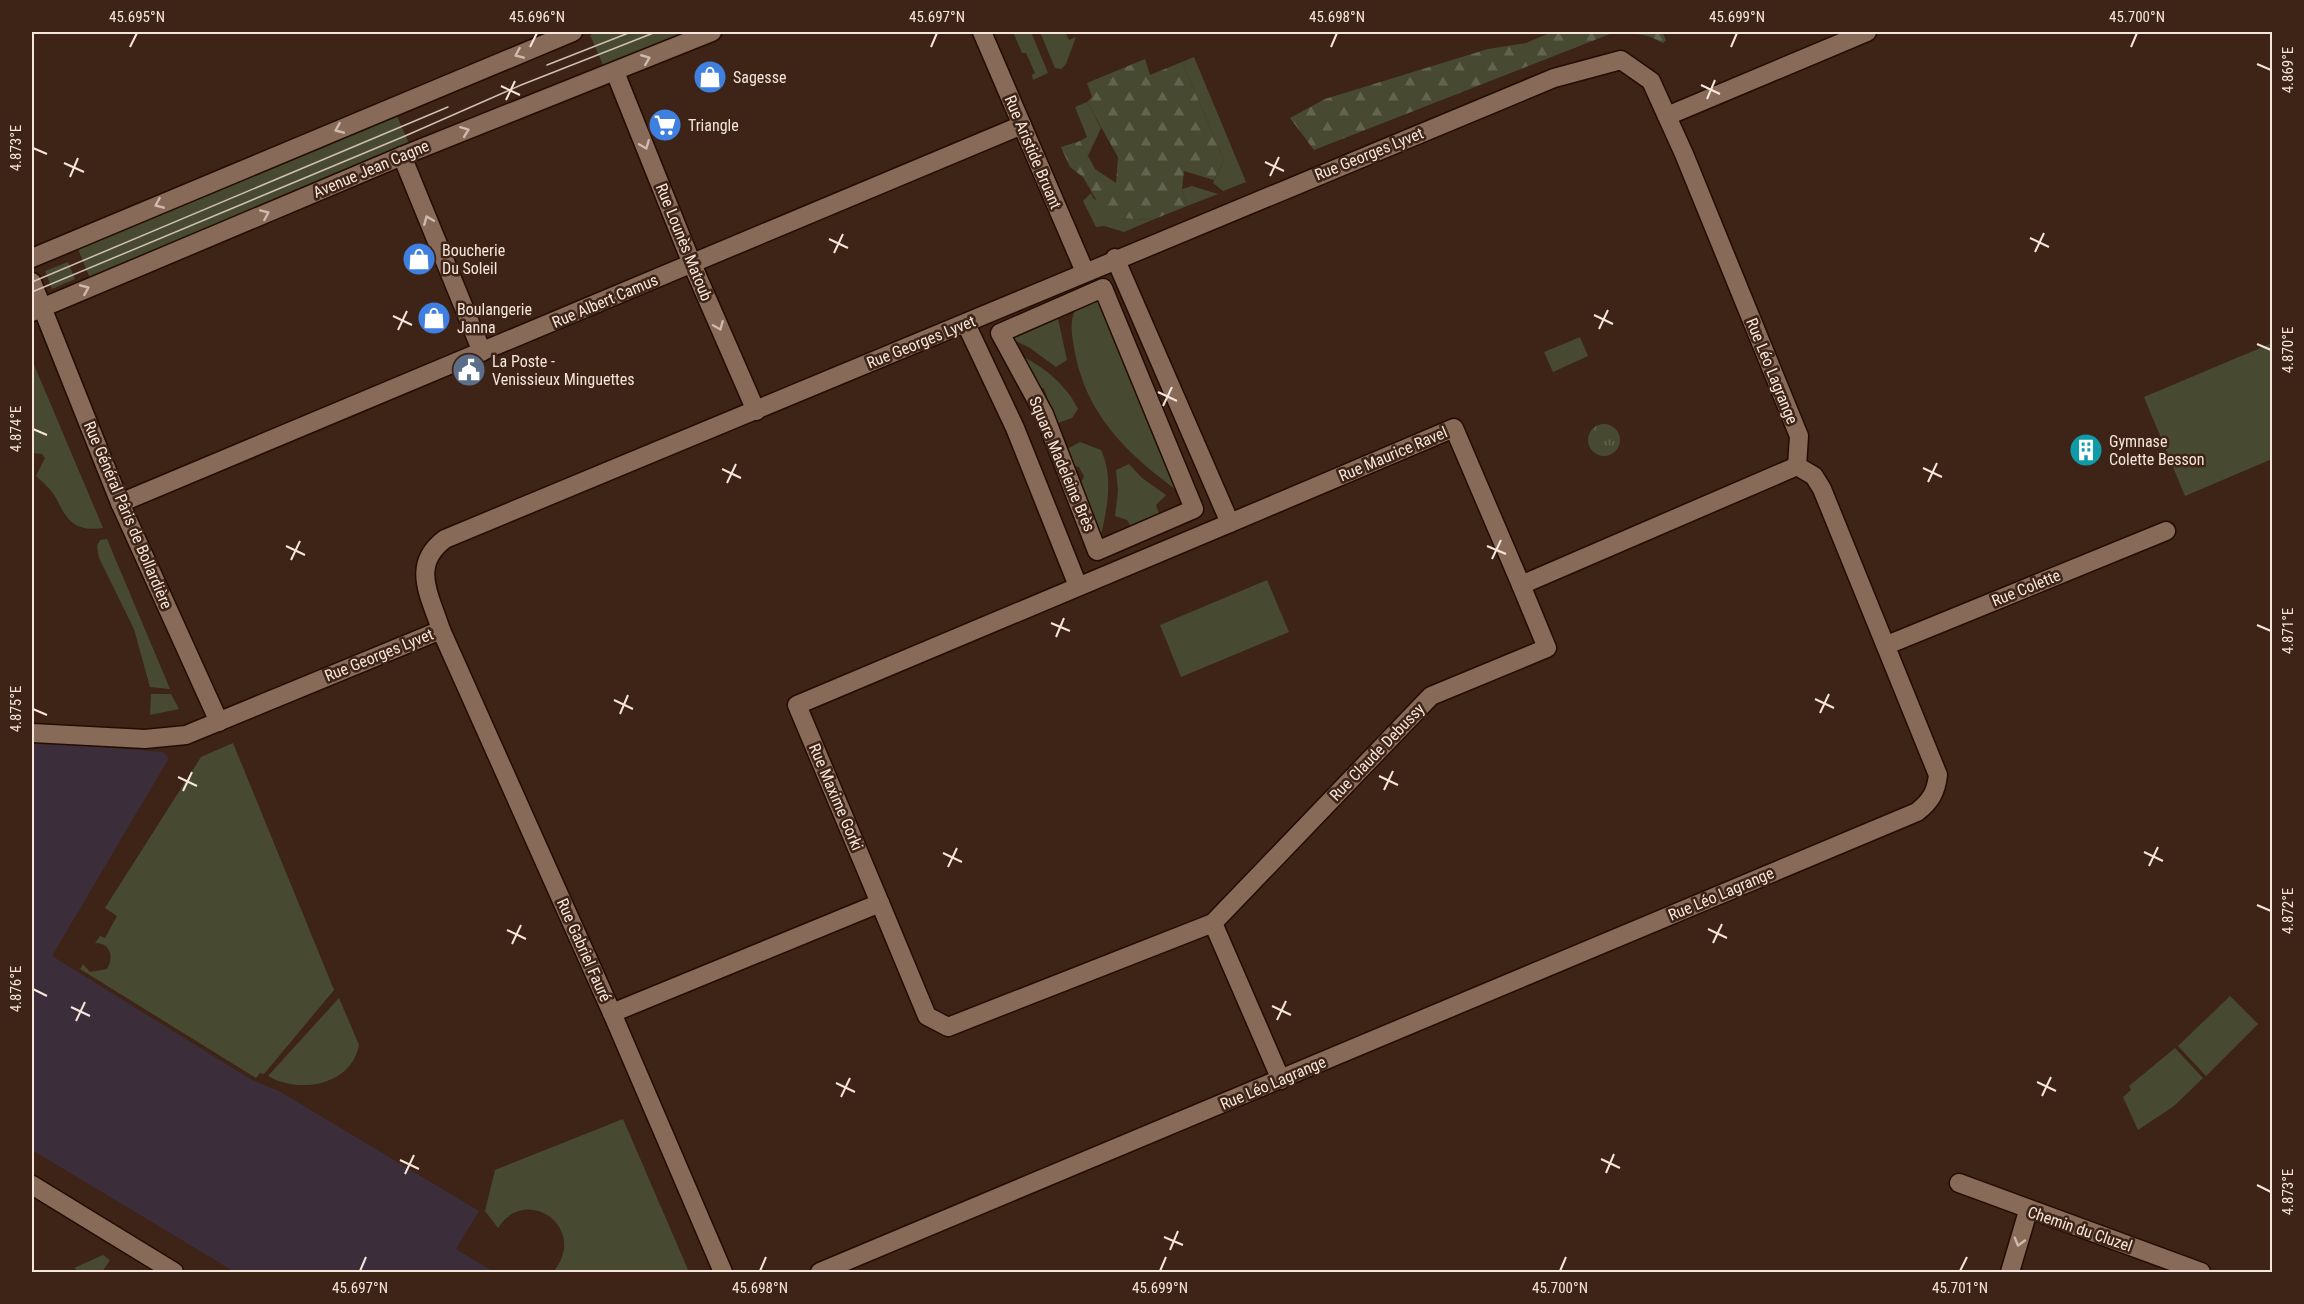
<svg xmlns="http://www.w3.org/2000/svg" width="2304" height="1304" font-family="'Roboto Condensed',sans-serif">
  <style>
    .commercial { fill: #3c2d3a }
    .grass { fill: #474a31 }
    .forest { fill: url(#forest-firs) }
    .park { fill: url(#park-tufts) }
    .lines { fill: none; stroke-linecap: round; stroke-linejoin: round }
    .minor-casing { stroke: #230c01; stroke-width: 21 }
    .minor { stroke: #886a59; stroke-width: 18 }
    .tram { stroke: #d1bfb4; stroke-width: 1.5 }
    .oneway { stroke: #d0baae }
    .ticks { fill: none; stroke: #f6e5db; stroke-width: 2 }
    .labels { text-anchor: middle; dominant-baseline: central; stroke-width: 5; stroke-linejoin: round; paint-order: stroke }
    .poi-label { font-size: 16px; fill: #f6e5db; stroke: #3d2416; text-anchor: start }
    .street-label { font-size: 16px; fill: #f6e5db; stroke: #3d2416 }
    .neatline { fill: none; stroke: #f6e5db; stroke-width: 2 }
    .ticks-label { font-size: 15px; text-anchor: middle; fill: #f6e5db }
  </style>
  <defs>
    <pattern id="forest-firs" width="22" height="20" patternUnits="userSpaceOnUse" patternTransform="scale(1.5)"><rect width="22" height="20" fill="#474a31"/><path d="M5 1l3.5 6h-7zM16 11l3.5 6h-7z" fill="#62644e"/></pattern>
    <pattern id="park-tufts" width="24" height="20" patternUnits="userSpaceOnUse" patternTransform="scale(1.5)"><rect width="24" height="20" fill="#474a31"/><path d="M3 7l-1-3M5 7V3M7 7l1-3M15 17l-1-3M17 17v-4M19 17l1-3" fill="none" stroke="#62644e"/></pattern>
  </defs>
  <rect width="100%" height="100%" fill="#3d2416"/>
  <polygon class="commercial" points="32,741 163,752 169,758 52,956 252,1080 279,1091 479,1211 456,1249 494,1272 235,1272 32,1150"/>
  <g class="grass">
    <polygon points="598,32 690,32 604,67 590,35"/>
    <polygon points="1013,32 1031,32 1048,73 1033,80 1032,75 1035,73 1026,53 1022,53"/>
    <polygon points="1040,32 1065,32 1069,40 1076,37 1066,64 1061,69 1055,68"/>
    <polygon points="1194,57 1246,182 1223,191 1213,183 1224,160 1182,62"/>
    <polygon points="1087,102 1101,128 1088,156 1080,141 1087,137 1075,107"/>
    <polygon points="397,116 411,148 91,281 78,249"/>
    <polygon points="1192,186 1218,194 1187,206 1182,189"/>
    <polygon points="1091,193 1093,198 1120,218 1152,220 1124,232 1104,226 1096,227 1083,201"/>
    <polygon points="68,262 75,279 52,289 45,271"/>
    <path d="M1097 298 1179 492C1127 454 1085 414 1074 348 1072 334 1069 322 1076 308Z"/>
    <polygon points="1057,314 1067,360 1056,367 1030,348 1006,336"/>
    <polygon points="1580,337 1588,356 1553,372 1544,352"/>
    <polygon points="2272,343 2272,459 2185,496 2144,397"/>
    <path d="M1017 354C1042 365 1066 384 1078 409L1072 418 1058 423V432L1067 449 1080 442 1101 450C1114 478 1107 510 1100 539L1076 482 1082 481 1084 476 1079 467 1069 465 1044 388 1037 390Z"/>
    <path d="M32 360 103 528C74 532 67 520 56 498 51 489 43 482 36 476L45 458 42 454 32 453Z"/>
    <polygon points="1129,464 1142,478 1166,495 1156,505 1160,516 1132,528 1127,520 1115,516 1118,491 1116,470"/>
    <polygon points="107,539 170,689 150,687 134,629 99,558 97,546 100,540"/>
    <polygon points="1267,580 1289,632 1181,677 1160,625"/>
    <polygon points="151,694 171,694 179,709 150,715"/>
    <path d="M233 743 334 990 264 1074 260 1073 256 1078 80 969 83 964 90 972 107 969C114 957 111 943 95 943L100 936 105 938 117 916 105 908 201 757Z"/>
    <polygon points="2230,996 2258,1024 2206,1076 2178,1046"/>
    <path d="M339 998 359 1045C351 1086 299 1094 268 1076Z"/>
    <polygon points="2175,1048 2203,1078 2174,1106 2138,1130 2123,1097 2131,1090 2129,1086"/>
    <path d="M623 1119 689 1272H557L554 1271C589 1227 525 1184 498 1228L485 1211 495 1170Z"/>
    <polygon points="103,1255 110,1260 102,1272 80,1272 74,1268"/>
  </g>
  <g class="forest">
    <path d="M1552 32H1662L1666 40 1663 43C1645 32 1630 33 1610 34L1314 150 1290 118 1325 99 1488 49 1526 43Z"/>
    <polygon points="1145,59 1150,75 1182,62 1224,160 1214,180 1184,171 1182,189 1187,206 1152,220 1120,218 1102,210 1083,177 1070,167 1061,147 1080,141 1095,169 1116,183 1118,157 1087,102 1092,97 1087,83"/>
  </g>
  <circle class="park" cx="1604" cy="440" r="16"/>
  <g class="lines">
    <defs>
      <g id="minor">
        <polyline points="982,32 1085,272"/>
        <polyline points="615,72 692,264 756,411"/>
        <polyline points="1667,116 1867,32"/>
        <polyline points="402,156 482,352"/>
        <polyline points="32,258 573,32"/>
        <polyline points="1115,258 1230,523 1454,428 1521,585 1797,466"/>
        <polyline points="32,282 120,503 219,722"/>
        <polygon points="1103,288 1194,509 1097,551 1044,414 1000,333"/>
        <polyline points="32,312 402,156 712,32"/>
        <polyline points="966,324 1015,428 1078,586"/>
        <polyline points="120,503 1022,125"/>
        <polyline points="1887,645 2166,531"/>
        <polyline points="32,733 145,739 186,735 441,630"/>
        <polyline points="880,903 927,1016 948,1027 1213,923 1431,696 1547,648 1521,585"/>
        <polyline points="1213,923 1281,1080"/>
        <polyline points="612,1013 880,903 797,705 1230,523"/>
        <polyline points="1959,1183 2201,1272"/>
        <polyline points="32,1185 174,1272"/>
        <path d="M723 1272 612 1013 441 630C430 595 410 565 445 539 815 388 1184 230 1554 78L1621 60 1651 81 1684 154 1799 436 1797 466 1814 476 1822 489 1938 775C1936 792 1931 801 1917 812L820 1272"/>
        <polyline points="2010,1272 2028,1211"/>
      </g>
    </defs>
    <use href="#minor" class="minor-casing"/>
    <use href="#minor" class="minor"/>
    <g class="tram">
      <polyline points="547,65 631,32"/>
      <polyline points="32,282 448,107"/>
      <polyline points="32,292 405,136 521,85 656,32"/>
    </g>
  </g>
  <defs><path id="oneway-chevron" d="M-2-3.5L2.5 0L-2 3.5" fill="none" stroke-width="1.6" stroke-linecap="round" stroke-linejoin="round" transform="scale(1.5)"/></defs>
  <g class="oneway">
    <use href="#oneway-chevron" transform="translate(519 54) rotate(157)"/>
    <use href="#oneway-chevron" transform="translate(646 59) rotate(-22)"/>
    <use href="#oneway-chevron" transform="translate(339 129) rotate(157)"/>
    <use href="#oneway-chevron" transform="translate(465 131) rotate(-21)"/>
    <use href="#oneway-chevron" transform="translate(645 145) rotate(68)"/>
    <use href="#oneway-chevron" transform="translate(159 204) rotate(157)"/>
    <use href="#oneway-chevron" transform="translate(265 214) rotate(-23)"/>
    <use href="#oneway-chevron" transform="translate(428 220) rotate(-112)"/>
    <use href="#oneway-chevron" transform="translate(85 289) rotate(-23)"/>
    <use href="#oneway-chevron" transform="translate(719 326) rotate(67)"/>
    <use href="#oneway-chevron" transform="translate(2019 1242) rotate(106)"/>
  </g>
  <path class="ticks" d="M130 47 137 33M530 47 537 33M931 47 937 33M1331 47 1337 33M1731 47 1737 33M2131 47 2137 33M2257 64 2271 70M1701 85 1720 94M501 86 520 95M1707 99 1715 80M506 100 515 81M33 148 47 154M1265 162 1284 171M64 163 84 172M1270 176 1279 157M70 177 78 158M2030 238 2049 247M829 239 848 248M2035 252 2044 233M834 253 843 234M1594 315 1613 324M393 316 412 325M1599 329 1608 310M398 330 407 311M2257 344 2271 350M1158 392 1177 401M1163 406 1172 387M33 429 47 435M1923 468 1942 477M722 469 741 478M1928 482 1937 463M727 483 736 464M286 546 305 555M1487 546 1506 554M1492 559 1501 540M291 560 300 541M1051 623 1070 631M2257 625 2271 631M1056 637 1064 618M1815 699 1834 708M614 700 633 709M33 709 47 715M1820 713 1829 694M620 714 628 695M1379 776 1398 785M178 777 197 786M1384 790 1393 771M183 791 192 772M2144 852 2163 861M943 853 962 862M2149 866 2158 847M948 867 957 848M2257 905 2271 911M1708 929 1727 938M507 930 526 939M1713 943 1722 924M512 944 521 925M33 989 47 996M1272 1006 1291 1015M71 1007 90 1016M1277 1020 1286 1001M76 1021 85 1002M2037 1082 2056 1091M836 1083 855 1092M2042 1096 2051 1077M841 1097 850 1078M1601 1159 1620 1168M400 1160 419 1169M1606 1173 1614 1154M405 1174 414 1155M2257 1185 2271 1192M1164 1237 1183 1245M1170 1250 1178 1231M360 1271 366 1257M760 1271 766 1257M1160 1271 1166 1257M1560 1271 1566 1257M1960 1271 1967 1257"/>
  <defs>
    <symbol id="shop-disc" viewBox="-11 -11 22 22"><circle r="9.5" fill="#3f7fe0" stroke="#3d2416"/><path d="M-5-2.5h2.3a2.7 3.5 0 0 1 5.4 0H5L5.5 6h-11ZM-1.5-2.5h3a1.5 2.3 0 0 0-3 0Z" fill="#fff"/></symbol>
    <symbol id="supermarket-disc" viewBox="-11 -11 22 22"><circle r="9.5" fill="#3f7fe0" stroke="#3d2416"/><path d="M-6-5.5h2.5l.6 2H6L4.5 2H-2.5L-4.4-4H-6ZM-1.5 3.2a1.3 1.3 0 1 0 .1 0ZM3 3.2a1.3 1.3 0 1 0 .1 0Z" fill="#fff"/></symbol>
    <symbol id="civic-disc" viewBox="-11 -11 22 22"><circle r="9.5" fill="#5c6f8a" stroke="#3d2416"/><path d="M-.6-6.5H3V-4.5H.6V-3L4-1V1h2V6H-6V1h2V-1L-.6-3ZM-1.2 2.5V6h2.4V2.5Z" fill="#fff"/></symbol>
    <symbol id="building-disc" viewBox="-11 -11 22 22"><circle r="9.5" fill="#0f9aa8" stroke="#3d2416"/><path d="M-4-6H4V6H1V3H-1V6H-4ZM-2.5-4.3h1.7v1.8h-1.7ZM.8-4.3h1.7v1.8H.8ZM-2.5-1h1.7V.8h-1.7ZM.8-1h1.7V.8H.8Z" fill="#fff"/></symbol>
  </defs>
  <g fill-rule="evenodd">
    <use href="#shop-disc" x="691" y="58" width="38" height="38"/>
    <use href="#supermarket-disc" x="646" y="106" width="38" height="38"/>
    <use href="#shop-disc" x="400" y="240" width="38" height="38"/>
    <use href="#shop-disc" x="415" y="299" width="38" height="38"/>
    <use href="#civic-disc" x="450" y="351" width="38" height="38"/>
    <use href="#building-disc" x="2067" y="431" width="38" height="38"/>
  </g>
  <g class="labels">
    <g class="poi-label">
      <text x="733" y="77">Sagesse</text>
      <text x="688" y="125">Triangle</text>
      <text x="442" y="250">Boucherie<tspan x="442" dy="18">Du Soleil</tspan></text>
      <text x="457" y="309">Boulangerie<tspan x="457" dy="18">Janna</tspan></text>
      <text x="492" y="361">La Poste -<tspan x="492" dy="18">Venissieux Minguettes</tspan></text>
      <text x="2109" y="441">Gymnase<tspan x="2109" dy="18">Colette Besson</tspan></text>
    </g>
    <g class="street-label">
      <text transform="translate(1033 152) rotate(67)">Rue Aristide Bruant</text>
      <text transform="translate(1369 154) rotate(-22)">Rue Georges Lyvet</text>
      <text transform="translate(371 169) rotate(-23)">Avenue Jean Cagne</text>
      <text transform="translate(684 242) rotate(68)">Rue Lounès Matoub</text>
      <text transform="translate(605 301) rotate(-23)">Rue Albert Camus</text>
      <text transform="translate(921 342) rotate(-22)">Rue Georges Lyvet</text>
      <text transform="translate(1772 371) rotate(68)">Rue Léo Lagrange</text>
      <text transform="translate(1393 454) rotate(-23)">Rue Maurice Ravel</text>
      <text transform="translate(1062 464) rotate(67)">Square Madeleine Brès</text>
      <text transform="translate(128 515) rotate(67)">Rue Général Pâris de Bollardière</text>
      <text transform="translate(2026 588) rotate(-22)">Rue Colette</text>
      <text transform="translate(379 655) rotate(-22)">Rue Georges Lyvet</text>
      <text transform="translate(1377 752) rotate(-46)">Rue Claude Debussy</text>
      <text transform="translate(836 797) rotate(67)">Rue Maxime Gorki</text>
      <text transform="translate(1721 894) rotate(-23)">Rue Léo Lagrange</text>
      <text transform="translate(584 950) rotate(66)">Rue Gabriel Fauré</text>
      <text transform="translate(1273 1083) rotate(-23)">Rue Léo Lagrange</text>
      <text transform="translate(2080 1229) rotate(19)">Chemin du Cluzel</text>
    </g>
  </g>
  <rect width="2304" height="1304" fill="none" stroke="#3d2416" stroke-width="66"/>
  <rect x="33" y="33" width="2238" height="1238" class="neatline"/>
  <g class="ticks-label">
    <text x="137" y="22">45.695°N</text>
    <text x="537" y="22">45.696°N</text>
    <text x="937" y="22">45.697°N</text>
    <text x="1337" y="22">45.698°N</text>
    <text x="1737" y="22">45.699°N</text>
    <text x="2137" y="22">45.700°N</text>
    <text transform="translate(2288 70) rotate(-90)" y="5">4.869°E</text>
    <text transform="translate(16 148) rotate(-90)" y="5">4.873°E</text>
    <text transform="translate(2288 350) rotate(-90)" y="5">4.870°E</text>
    <text transform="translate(16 429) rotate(-90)" y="5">4.874°E</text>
    <text transform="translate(2288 631) rotate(-90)" y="5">4.871°E</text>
    <text transform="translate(16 709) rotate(-90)" y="5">4.875°E</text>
    <text transform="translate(2288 911) rotate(-90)" y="5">4.872°E</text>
    <text transform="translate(16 989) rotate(-90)" y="5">4.876°E</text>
    <text transform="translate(2288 1192) rotate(-90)" y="5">4.873°E</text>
    <text x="360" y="1293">45.697°N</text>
    <text x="760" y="1293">45.698°N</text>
    <text x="1160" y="1293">45.699°N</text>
    <text x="1560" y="1293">45.700°N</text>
    <text x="1960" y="1293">45.701°N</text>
  </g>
</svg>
